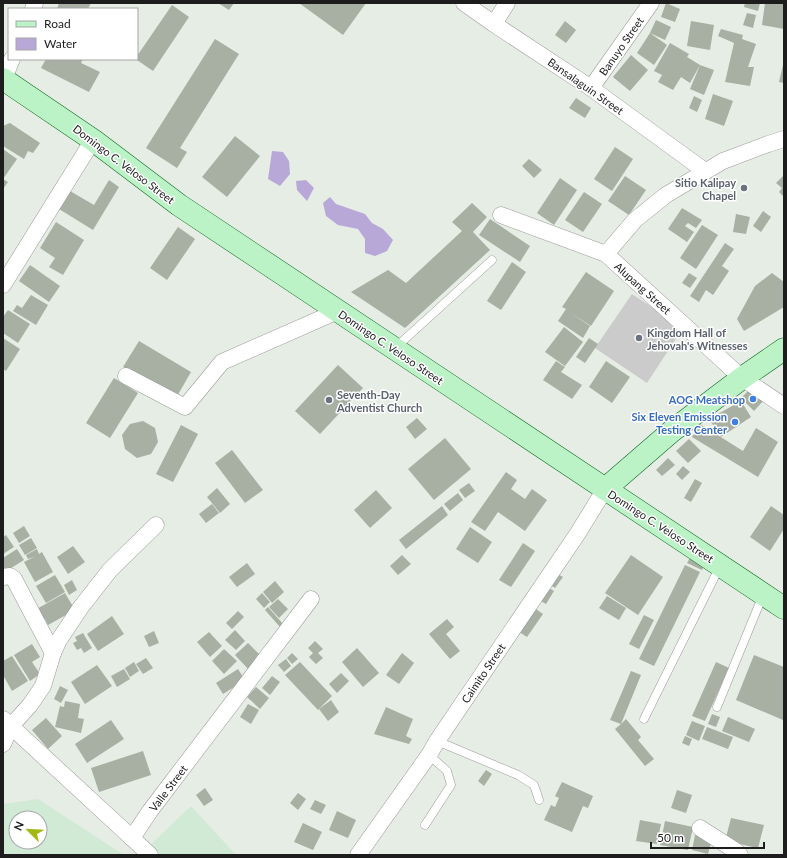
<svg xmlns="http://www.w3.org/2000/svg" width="787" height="858" font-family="Lato,sans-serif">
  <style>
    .religious { fill: #cbcbcb }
    .farmland { fill: #d0ead6; fill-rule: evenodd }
    .water { fill: #b8a8d7 }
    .building { fill: #a8afa3 }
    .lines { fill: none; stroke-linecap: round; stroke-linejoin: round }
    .lane-casing { stroke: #9a9a9a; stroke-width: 9 }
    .street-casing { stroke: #9a9a9a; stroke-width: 17 }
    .secondary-casing { stroke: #0e6924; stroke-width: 23 }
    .lane { stroke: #fff; stroke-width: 8 }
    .street { stroke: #fff; stroke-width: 16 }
    .secondary { stroke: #bcf3c6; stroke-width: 22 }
    .worship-dot { fill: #6b7280; stroke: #fff; stroke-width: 1.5 }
    .shop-dot { fill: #3f7fe0; stroke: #fff; stroke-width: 1.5 }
    .labels { text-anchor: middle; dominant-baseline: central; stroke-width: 3; stroke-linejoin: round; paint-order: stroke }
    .street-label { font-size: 11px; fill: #1d1d1d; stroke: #fff }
    .worship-label { font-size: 11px; font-weight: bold; fill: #5b616d; stroke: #fff; text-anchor: start }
    .shop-label { font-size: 11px; font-weight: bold; fill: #366cbe; stroke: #fff; text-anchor: end }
  </style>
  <rect width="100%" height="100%" fill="#e6ede4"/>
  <polygon class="religious" points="632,294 683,328 647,383 595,348"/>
  <g class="farmland">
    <path d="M38 799 124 855H3V804ZM16 818H40V842H16Z"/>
    <polygon points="191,806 236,855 140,855"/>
  </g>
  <g class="water">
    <polygon points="272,151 283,152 289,161 290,174 280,186 268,179"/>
    <polygon points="306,180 314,188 307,201 297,190 296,181"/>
    <polygon points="330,197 336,204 365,214 372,223 383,229 393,240 387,251 375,256 365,253 365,239 358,229 338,225 326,216 323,203"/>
  </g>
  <g class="building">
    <polygon points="59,3 91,3 88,9 57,9"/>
    <polygon points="218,3 234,3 229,10"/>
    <polygon points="299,3 366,3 343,35"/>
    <polygon points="666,3 680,9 675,22 661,17"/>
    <polygon points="745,3 760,3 758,11 744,7"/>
    <polygon points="765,3 784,3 784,29 762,25"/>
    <polygon points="172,5 189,17 153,71 137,60 137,56"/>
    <polygon points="747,13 756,15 753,28 743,25"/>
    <polygon points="656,20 671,27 665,40 650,33 667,45 654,65 637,53 650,33"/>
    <polygon points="565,21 576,30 566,43 555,35"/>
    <polygon points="691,21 714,25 710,50 687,46"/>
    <polygon points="721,29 743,35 742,39 756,44 748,67 754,67 750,86 725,82 734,43 718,36"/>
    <polygon points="215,39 239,54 180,148 187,152 177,168 146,148"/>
    <polygon points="670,43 689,54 687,57 700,65 714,70 704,95 690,89 700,65 690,83 681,77 673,90 658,82 662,75 654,71"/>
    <polygon points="631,55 648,70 630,91 613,77"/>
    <polygon points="46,59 83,59 81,63 100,72 89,92 41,68"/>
    <polygon points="783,65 784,65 784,83 779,82"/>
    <polygon points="713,94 733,101 724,126 705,119"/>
    <polygon points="694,96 702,100 697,112 689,108"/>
    <polygon points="576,98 591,108 585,118 569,108"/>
    <polygon points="10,123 40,143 33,153 28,151 24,159 3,146 3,126"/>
    <polygon points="235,136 260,156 227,197 202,177"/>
    <polygon points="615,147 633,159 612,191 594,179"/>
    <polygon points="3,149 17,159 3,179 8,182 3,189"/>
    <polygon points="529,159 542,170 534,178 522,166"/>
    <polygon points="784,175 784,197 779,192 782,188 776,183"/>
    <polygon points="625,176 646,190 629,215 608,201"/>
    <polygon points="560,178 577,190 554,225 537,213"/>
    <polygon points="109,180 119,187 93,230 59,209 70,191 94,205"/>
    <polygon points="584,192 602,204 583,232 565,220"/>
    <polygon points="472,203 487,217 473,232 490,250 405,328 351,292 388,270 406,283 462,231 452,222"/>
    <polygon points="682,208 702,220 696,228 688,223 685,226 694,232 687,242 668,229"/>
    <polygon points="763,211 771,217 761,232 753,226"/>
    <polygon points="736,214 750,217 746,234 733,232"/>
    <polygon points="490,219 530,246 520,262 479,235"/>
    <polygon points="56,222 84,240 63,275 49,267 55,258 40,248"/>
    <polygon points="702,225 718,235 696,269 680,258"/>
    <polygon points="178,227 195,239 167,280 150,268"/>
    <polygon points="725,243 734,249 722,266 729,271 713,295 706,290 699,302 690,296"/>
    <polygon points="512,262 526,272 501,310 487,301"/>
    <polygon points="30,265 60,286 49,302 19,281"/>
    <polygon points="586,272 614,291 591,326 569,312 590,326 583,338 558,321 566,309 562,307"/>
    <polygon points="689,273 697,278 690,288 682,283"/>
    <polygon points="772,273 784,282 784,307 744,331 737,319 755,286"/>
    <polygon points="31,295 48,305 36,325 13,311 17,305 22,308"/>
    <polygon points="8,310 30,324 18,343 3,333 3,317"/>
    <polygon points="564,327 583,342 565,366 545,352"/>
    <polygon points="3,338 20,349 6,371 3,369"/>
    <polygon points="589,338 598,344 585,363 576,357"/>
    <polygon points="139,341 191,372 176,398 123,367"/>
    <polygon points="556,361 565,367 561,372 582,385 572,399 543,380"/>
    <polygon points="606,361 630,377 612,403 589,387"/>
    <polygon points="338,365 363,388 320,434 295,411"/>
    <polygon points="114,378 138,393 110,438 86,423"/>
    <polygon points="751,388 764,400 754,411 741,398"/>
    <polygon points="741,401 751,417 721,437 709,419"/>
    <polygon points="417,418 427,429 415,439 406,427"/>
    <polygon points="143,421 155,428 158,442 151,454 137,458 125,449 122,435 130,424"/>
    <polygon points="700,424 743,451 756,428 778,442 758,477 692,437"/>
    <polygon points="181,425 198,434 173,482 156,474"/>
    <polygon points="445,438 471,469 434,500 408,469"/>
    <polygon points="689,439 701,451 688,463 676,451"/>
    <polygon points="232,450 263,490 245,503 215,463"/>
    <polygon points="668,458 675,465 662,476 656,470"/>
    <polygon points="683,466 690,472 682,480 676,474"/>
    <polygon points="506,472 517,480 511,489 525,499 532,489 547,500 525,531 498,512 485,531 471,522"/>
    <polygon points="695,479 702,483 691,502 684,498"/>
    <polygon points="469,483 475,491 465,498 459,490"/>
    <polygon points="217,488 230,504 220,513 207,497"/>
    <polygon points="376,490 392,508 370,528 354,510"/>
    <polygon points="458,493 463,500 450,511 444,504"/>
    <polygon points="212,504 219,513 206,523 199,514"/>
    <polygon points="442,506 448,515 406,549 399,540"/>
    <polygon points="771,506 784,515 784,529 770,551 750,537"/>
    <polygon points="24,526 30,536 19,543 13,533"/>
    <polygon points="470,527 492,542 478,563 456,549"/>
    <polygon points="6,535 14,547 3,554 3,537"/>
    <polygon points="31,538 37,548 25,555 19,545"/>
    <polygon points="523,543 535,551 511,587 499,580"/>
    <polygon points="73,546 85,562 68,574 57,557"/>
    <polygon points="17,549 24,560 3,573 3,558"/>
    <polygon points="37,549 39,554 42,552 53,572 35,582 24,562 34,557 28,559 26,555"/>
    <polygon points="694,551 708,558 702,570 687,563"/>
    <polygon points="402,555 411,564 398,575 390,566"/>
    <polygon points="631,555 663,577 638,615 605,593"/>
    <polygon points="247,563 255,574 237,587 229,577"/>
    <polygon points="685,565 700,572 654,666 639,659"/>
    <polygon points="556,573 563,577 555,588 549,584"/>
    <polygon points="55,575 65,592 46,603 36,586"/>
    <polygon points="72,580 77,590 69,595 64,585"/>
    <polygon points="275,581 284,592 272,603 263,592"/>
    <polygon points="547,587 554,591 546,604 539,600"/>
    <polygon points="65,593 75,610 48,625 45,619 42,621 35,610"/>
    <polygon points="262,593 270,602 264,608 256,599"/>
    <polygon points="607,596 626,608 619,620 599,608"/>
    <polygon points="278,599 288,609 279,618 269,607"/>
    <polygon points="268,607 283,624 280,627 265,610"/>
    <polygon points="533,607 543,614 527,637 516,630"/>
    <polygon points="238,611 244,617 232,629 226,623"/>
    <polygon points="644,615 654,620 639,649 629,644"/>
    <polygon points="112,616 124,634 98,651 87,634"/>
    <polygon points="447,619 454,627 446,634 460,651 450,659 429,634"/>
    <polygon points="235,630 245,641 236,650 225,640"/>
    <polygon points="154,631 159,643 149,647 144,636"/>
    <polygon points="209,632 222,646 210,657 197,642"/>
    <polygon points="83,633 92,648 84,653 81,648 77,650 73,643 77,641 75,637"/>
    <polygon points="315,641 323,649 318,653 323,658 316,664 309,657 313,653 308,648"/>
    <polygon points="248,643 263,658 250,671 235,655"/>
    <polygon points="32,644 40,657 32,662 40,674 30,681 14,655"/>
    <polygon points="357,648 379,673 363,687 342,662"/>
    <polygon points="224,649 237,661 224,674 212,661"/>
    <polygon points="292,653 298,659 292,664 287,658"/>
    <polygon points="402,653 414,663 399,684 386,675"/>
    <polygon points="754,655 784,667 783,720 736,700"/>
    <polygon points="12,656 28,681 12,691 3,675 3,661"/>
    <polygon points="146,658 153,668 143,674 136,664"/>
    <polygon points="286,659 291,666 284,672 278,665"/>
    <polygon points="134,662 139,671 130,677 125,668"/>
    <polygon points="300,662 332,696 318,710 285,675"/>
    <polygon points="716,662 729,668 705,721 692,716"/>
    <polygon points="97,665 112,686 85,704 71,682"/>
    <polygon points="124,669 130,679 117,687 111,676"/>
    <polygon points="238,669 245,680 223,694 216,683"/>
    <polygon points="631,671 641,675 621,724 626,719 641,737 638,740 654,759 645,766 615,729 621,724 610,720"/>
    <polygon points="341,673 349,681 337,693 329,684"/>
    <polygon points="272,676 280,682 270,695 262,688"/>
    <polygon points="60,686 68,690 61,703 54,699"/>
    <polygon points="256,687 269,698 260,709 247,697"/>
    <polygon points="331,700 339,712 328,721 319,709"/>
    <polygon points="65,701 80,704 78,718 84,719 81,733 55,727 60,706 64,707"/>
    <polygon points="248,704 259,710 251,724 240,717"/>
    <polygon points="386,707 413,719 406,736 412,739 409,744 374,734"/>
    <polygon points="712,714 720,717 716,727 708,724"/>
    <polygon points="728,717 755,729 749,742 722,731"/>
    <polygon points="46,718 62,736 48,749 32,730"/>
    <polygon points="111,720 124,739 87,763 75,744"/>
    <polygon points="692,721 705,726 699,741 686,735"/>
    <polygon points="707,727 733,737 728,749 702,739"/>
    <polygon points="685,736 692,739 689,746 682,743"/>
    <polygon points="143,751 151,775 99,792 91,768"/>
    <polygon points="486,770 492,774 484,786 478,781"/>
    <polygon points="562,782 593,796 588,808 583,806 572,832 544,820 551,805 555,807 559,798 555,796"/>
    <polygon points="205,788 213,800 204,806 196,795"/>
    <polygon points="677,790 692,795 686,813 671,808"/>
    <polygon points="298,793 306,799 298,810 290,803"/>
    <polygon points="315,800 326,805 321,814 310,809"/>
    <polygon points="337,811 356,820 348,838 329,830"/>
    <polygon points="731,818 764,825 758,848 725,841"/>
    <polygon points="640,820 661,824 657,844 636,841"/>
    <polygon points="665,821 693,827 688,850 660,845"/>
    <polygon points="303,823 322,832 313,850 294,842"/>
    <polygon points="695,835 712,839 708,854 692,850"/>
  </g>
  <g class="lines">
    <defs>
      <g id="lane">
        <polyline points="395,348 492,260"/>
        <polyline points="717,707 763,595"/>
        <polyline points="644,719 720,566"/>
        <polyline points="437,741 518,775 534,785 539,800"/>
        <polyline points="425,825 451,785 447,771 429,755"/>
      </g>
      <g id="street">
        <polyline points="464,3 494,24 591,88 705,171"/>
        <polyline points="33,9 35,3"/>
        <polyline points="494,24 507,3"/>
        <polyline points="3,81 12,59"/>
        <polyline points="591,88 651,3"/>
        <polyline points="501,215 606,254 742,378 784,406"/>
        <polyline points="606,254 635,220 666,195 723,161 768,144 784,139"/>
        <polyline points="3,285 93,140"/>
        <polyline points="126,376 185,407 222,362 338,311"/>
        <polyline points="3,577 10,576 14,579 53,653"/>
        <polyline points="3,719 132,838 150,811 311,599"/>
        <polyline points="3,744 11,726 30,705 43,686 53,653 59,640 81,607 110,570 156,525"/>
        <polyline points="700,828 736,851 740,855"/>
        <polyline points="132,838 150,855"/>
        <polyline points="358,855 429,755 437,741 578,533 605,489"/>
      </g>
      <g id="secondary">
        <polyline points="3,79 93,140 179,205 784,608"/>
        <polyline points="605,489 672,431 742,378 784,349"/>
      </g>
    </defs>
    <use href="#lane" class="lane-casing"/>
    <use href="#street" class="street-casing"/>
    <use href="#secondary" class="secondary-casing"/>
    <use href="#lane" class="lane"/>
    <use href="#street" class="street"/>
    <use href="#secondary" class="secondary"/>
  </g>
  <g class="worship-dot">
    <circle cx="744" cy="188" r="4"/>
    <circle cx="639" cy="338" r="4"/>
    <circle cx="329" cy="400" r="4"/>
  </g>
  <g class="shop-dot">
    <circle cx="753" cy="399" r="4"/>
    <circle cx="735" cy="422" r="4"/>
  </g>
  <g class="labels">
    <g class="street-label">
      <text transform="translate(621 46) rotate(-55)">Banuyo Street</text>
      <text transform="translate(586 86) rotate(35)">Bansalaguin Street</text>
      <text transform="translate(124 164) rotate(37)">Domingo C. Veloso Street</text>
      <text transform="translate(643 288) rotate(42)">Alupang Street</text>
      <text transform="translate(391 347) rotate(34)">Domingo C. Veloso Street</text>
      <text transform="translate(661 526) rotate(33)">Domingo C. Veloso Street</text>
      <text transform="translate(483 673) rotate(-56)">Caimito Street</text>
      <text transform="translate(168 788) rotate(-53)">Valle Street</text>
    </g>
    <g class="worship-label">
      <text x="736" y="182" text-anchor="end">Sitio Kalipay<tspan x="736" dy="13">Chapel</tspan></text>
      <text x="647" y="332">Kingdom Hall of<tspan x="647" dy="13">Jehovah's Witnesses</tspan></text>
      <text x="337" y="394">Seventh-Day<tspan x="337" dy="13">Adventist Church</tspan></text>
    </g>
    <g class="shop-label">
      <text x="745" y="399">AOG Meatshop</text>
      <text x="727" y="416">Six Eleven Emission<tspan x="727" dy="13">Testing Center</tspan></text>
    </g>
  </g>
  <rect width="787" height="858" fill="none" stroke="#1d1d1d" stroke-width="8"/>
  <rect x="8" y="8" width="130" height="52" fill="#ffffff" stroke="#a5a5a5"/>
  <rect x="16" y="21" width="20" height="6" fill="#bcf3c6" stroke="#a5a5a5"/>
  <text x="44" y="28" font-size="12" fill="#1d1d1d">Road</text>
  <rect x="16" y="38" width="20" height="12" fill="#b8a8d7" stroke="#a5a5a5"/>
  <text x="44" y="48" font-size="12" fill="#1d1d1d">Water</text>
  <g transform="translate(28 830) rotate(294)"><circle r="19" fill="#ffffff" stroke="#a5a5a5"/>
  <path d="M0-3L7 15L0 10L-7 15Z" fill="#a3b812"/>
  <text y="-6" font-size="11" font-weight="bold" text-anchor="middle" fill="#1d1d1d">N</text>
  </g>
  <path d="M651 842v6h113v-6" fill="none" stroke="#1d1d1d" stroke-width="2"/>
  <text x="657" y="842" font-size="12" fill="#1d1d1d" stroke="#ffffff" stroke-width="3" paint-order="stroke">50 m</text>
</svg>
